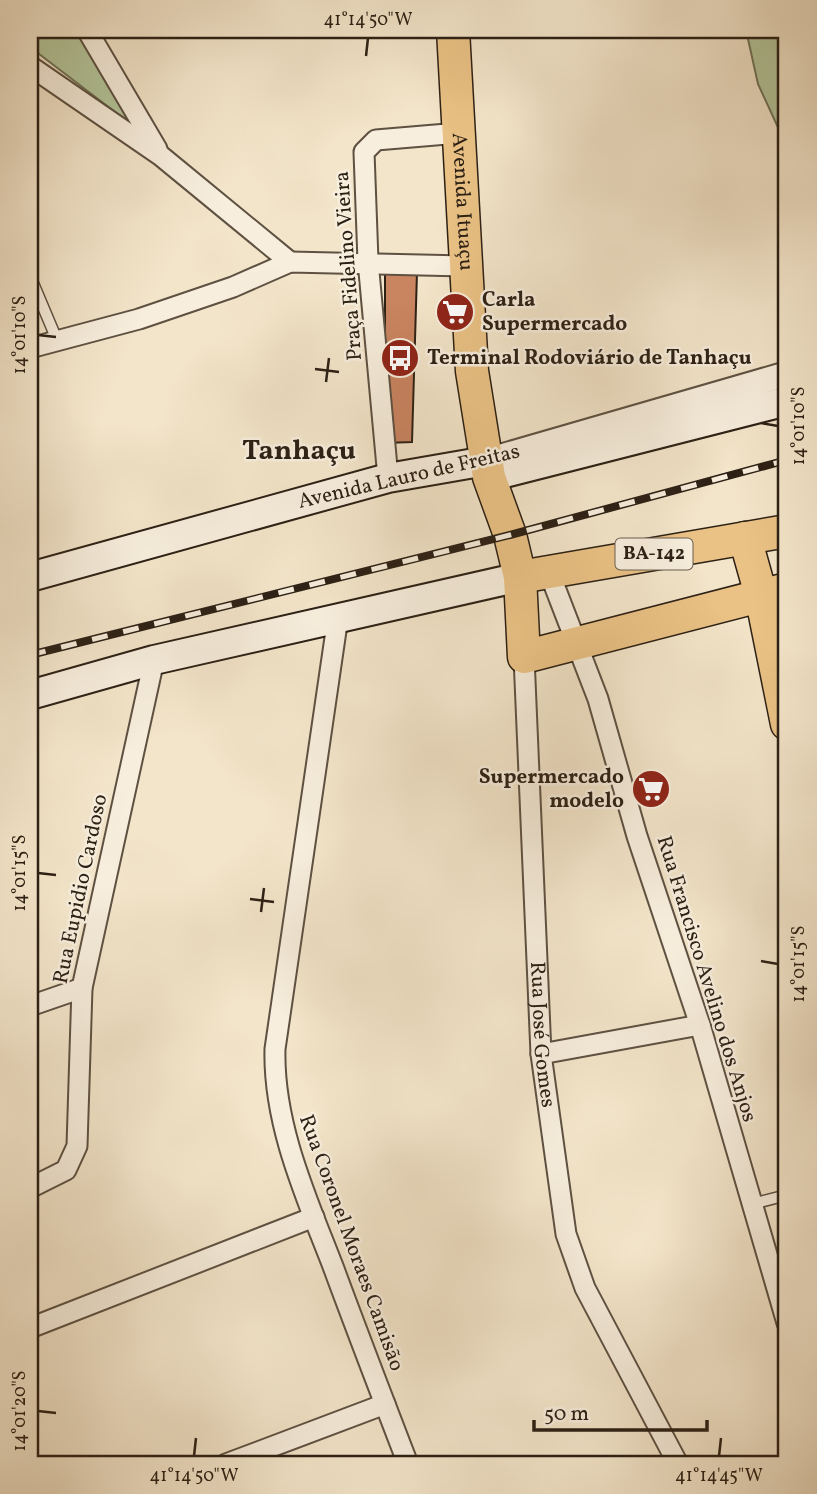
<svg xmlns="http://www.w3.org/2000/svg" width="817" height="1494" font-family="Vollkorn,serif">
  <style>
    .green { fill: #b4c69c; stroke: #707358; stroke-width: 2 }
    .building { fill: #c98460; stroke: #2c2015; stroke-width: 2 }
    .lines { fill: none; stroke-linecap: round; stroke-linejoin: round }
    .service-casing { stroke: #5e5142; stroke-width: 13 }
    .minor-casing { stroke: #5e5142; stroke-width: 23 }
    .tertiary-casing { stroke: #5e5142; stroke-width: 28 }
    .secondary-casing { stroke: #2c2015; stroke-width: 32 }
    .primary-casing { stroke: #2c2015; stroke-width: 35 }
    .service { stroke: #f7eedd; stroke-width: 10 }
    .minor { stroke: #f7eedd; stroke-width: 19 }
    .tertiary { stroke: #f7eedd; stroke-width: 24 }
    .secondary { stroke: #f7eedd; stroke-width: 28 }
    .primary { stroke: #eac285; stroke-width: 32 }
    .rail-casing { stroke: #2c2015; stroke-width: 8 }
    .rail { stroke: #f7eedd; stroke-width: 5; stroke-dasharray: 16; stroke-linecap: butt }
    .ticks { fill: none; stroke: #2c2015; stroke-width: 2.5 }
    .labels { text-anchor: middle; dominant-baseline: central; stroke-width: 5; stroke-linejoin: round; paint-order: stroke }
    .shield { fill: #f7eedd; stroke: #695e51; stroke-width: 2 }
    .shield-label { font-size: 19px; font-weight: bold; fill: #2c2015 }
    .street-label { font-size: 21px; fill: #2c2015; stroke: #f7eedd }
    .poi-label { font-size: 21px; font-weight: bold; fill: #2c2015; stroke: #f7eedd; text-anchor: start }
    .district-label { font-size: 28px; font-weight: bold; fill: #2c2015; stroke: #f7eedd }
    .neatline { fill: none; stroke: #2c2015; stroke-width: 2.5 }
    .ticks-label { font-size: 18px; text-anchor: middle; fill: #2c2015 }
  </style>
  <rect width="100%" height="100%" fill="#f3e5ca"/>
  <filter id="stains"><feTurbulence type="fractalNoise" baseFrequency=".00286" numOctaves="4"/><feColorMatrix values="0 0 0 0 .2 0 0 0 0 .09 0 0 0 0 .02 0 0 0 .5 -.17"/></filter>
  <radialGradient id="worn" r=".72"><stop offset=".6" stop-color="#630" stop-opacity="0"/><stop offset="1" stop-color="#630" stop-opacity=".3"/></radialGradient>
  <g class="green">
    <polygon points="30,30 78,30 132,125 30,47"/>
    <polygon points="746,30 787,30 787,147 758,84"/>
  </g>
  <polygon class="building" points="417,272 412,442 385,443 385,273"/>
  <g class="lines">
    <defs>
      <g id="service">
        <polyline points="30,276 57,340"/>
        <polyline points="752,1204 787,1195"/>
      </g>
      <g id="minor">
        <polyline points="87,30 157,149"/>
        <polyline points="30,66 161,156 290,262"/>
        <polyline points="30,348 139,319 233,287 290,262 465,266"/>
        <polyline points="388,478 368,261 364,152 376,140 459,133"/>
        <polyline points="549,572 598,699 637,836 700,1025 787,1323"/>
        <path d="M338 617 275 1049C273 1125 307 1199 334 1269 358 1334 383 1399 408 1464"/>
        <path id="s1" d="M524 657 541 1054 566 1234 585 1288 678 1464"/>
        <polyline points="30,1006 82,988"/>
        <polyline points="541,1054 700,1025"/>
        <polyline points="30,1188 66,1170 77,1146 82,988 154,660"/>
        <polyline points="30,1328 314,1217"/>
        <polyline points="226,1464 385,1404"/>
      </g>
      <polyline id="tertiary" points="486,461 787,374"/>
      <g id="secondary">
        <polyline points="489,477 787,401"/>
        <polyline points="30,577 388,478 486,461"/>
        <polyline points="30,695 154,660 520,577"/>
      </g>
      <g id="primary">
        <path id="s2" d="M453 30 472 371 489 477 510 535 520 577 524 657 787 589"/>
        <polyline points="745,538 761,595 787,724"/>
        <polyline points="520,577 787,531"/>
      </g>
    </defs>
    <use href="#service" class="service-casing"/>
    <use href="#minor" class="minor-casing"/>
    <use href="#tertiary" class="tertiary-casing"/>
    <use href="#secondary" class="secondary-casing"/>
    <use href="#primary" class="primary-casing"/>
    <use href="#service" class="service"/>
    <use href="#minor" class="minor"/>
    <use href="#tertiary" class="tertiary"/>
    <use href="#secondary" class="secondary"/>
    <use href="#primary" class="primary"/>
    <defs>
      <polyline id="rail" points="30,655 510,535 787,460"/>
    </defs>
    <use href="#rail" class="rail-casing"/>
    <use href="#rail" class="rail"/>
  </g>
  <path class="ticks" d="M366 56 368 38M38 335 56 337M315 369 339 372M326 382 329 358M761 423 778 426M38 873 56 875M250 899 274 902M261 912 264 888M761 961 778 964M38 1411 56 1413M194 1456 196 1438M719 1456 721 1438"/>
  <defs>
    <symbol id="supermarket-disc" viewBox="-11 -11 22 22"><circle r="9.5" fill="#8f2418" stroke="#f7eedd"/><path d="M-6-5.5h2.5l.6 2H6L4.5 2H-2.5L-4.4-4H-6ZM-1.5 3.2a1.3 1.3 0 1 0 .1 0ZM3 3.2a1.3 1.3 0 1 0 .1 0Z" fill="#fff"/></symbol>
    <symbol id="bus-disc" viewBox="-11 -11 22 22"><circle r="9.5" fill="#8f2418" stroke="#f7eedd"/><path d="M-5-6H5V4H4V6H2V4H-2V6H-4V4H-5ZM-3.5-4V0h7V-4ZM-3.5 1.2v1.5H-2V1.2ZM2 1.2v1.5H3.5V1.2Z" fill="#fff"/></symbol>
  </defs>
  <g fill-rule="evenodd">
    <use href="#supermarket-disc" x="433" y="290" width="44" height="44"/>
    <use href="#bus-disc" x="378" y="336" width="44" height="44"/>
    <use href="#supermarket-disc" x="629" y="767" width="44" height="44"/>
  </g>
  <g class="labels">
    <rect class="shield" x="615.5" y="538.5" width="77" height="31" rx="5"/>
    <g class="shield-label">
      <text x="654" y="554">BA-142</text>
    </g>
    <g class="street-label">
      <text stroke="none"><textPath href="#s2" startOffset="172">Avenida Ituaçu</textPath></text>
      <text transform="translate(349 266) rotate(-94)">Praça Fidelino Vieira</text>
      <text transform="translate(409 477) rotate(-13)">Avenida Lauro de Freitas</text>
      <text transform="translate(81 889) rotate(-78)">Rua Eupidio Cardoso</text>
      <text transform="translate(706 979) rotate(73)">Rua Francisco Avelino dos Anjos</text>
      <text stroke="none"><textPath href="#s1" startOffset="378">Rua José Gomes</textPath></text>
      <text transform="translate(351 1243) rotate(70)">Rua Coronel Moraes Camisão</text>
    </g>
    <g class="poi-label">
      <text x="482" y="300">Carla<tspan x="482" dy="24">Supermercado</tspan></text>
      <text x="427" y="358">Terminal Rodoviário de Tanhaçu</text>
      <text x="624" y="777" text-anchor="end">Supermercado<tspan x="624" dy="24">modelo</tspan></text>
    </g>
    <g class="district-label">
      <text x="299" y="451">Tanhaçu</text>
    </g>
  </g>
  <rect width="817" height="1494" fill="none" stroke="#f3e5ca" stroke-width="77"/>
  <path d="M534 1420v10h173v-10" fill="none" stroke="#2c2015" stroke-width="3.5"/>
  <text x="544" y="1420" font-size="21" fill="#2c2015" stroke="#f7eedd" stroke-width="5" paint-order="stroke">50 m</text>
  <rect x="38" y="38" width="740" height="1418" class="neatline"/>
  <g class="ticks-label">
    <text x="368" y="25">41°14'50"W</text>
    <text transform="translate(19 335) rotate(-90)" y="6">14°01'10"S</text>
    <text transform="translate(798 426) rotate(-90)" y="6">14°01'10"S</text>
    <text transform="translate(19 873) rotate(-90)" y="6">14°01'15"S</text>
    <text transform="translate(798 964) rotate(-90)" y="6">14°01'15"S</text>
    <text transform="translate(19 1411) rotate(-90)" y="6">14°01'20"S</text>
    <text x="194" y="1481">41°14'50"W</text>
    <text x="719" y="1481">41°14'45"W</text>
  </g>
  <rect width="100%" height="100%" filter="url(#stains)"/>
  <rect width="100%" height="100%" fill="url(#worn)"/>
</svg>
